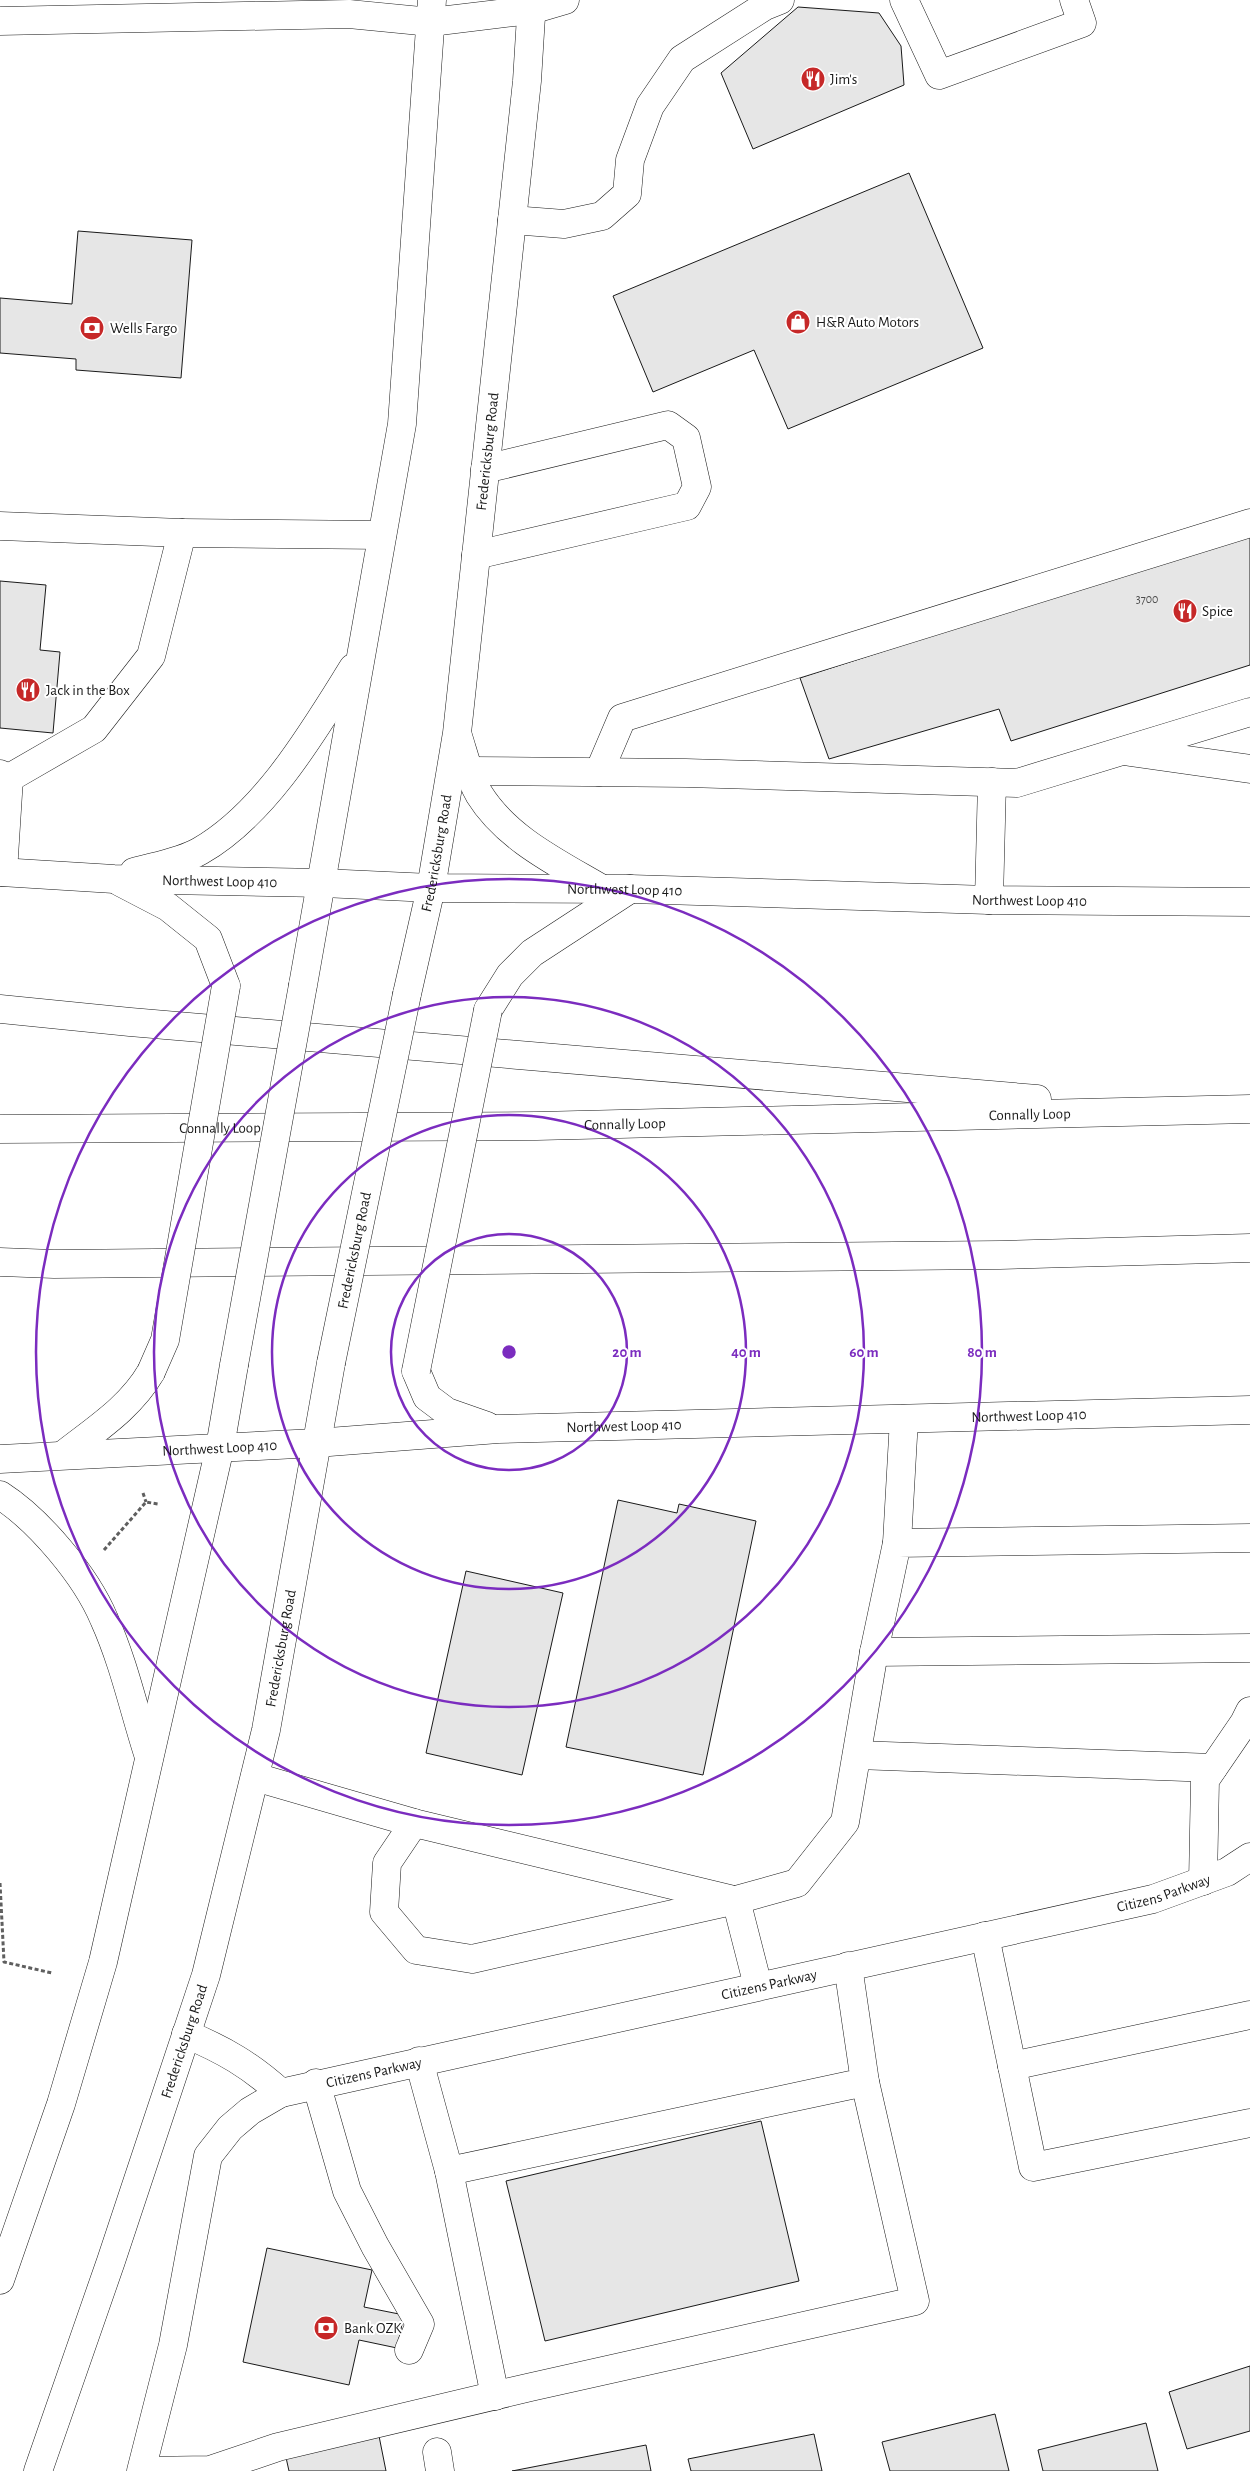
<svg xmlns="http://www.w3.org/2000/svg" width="1250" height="2471" font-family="'Alegreya Sans',sans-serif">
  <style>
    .building { fill: #e6e6e6; stroke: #1a1a1a }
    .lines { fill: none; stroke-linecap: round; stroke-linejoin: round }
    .minor-casing { stroke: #1a1a1a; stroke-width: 29 }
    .major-casing { stroke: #1a1a1a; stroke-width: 29 }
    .highway-casing { stroke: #1a1a1a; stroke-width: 29 }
    .path { stroke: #5f5f5f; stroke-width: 3; stroke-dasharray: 4 2.5; stroke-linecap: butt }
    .minor { stroke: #fff; stroke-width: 28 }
    .major { stroke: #fff; stroke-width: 28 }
    .highway { stroke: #fff; stroke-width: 28 }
    .major-bridge-casing { stroke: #1a1a1a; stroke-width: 29; stroke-linecap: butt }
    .major-bridge { stroke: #fff; stroke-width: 28 }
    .ring { fill: none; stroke: #7b2cbf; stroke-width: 2.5 }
    .labels { text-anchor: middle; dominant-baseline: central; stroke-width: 4; stroke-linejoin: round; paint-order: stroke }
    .number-label { font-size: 12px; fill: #4d4d4d }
    .poi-label { font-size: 15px; fill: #1a1a1a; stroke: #fff; text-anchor: start }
    .street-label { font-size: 15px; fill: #1a1a1a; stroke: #fff }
    .centre { fill: #7b2cbf; stroke: #fff; stroke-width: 2.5 }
    .ring-label { font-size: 15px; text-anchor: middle; font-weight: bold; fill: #7b2cbf; stroke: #fff; stroke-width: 4; stroke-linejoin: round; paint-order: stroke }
  </style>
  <rect width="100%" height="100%" fill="#fff"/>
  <g class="building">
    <polygon points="798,7 879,13 901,46 904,85 753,149 721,73"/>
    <polygon points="909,173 983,348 788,429 754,350 653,392 613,296"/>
    <polygon points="78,231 192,240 181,378 76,370 76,359 0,353 0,298 72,304"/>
    <polygon points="1250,533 1250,665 1011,741 999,709 829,759 800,678"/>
    <polygon points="0,581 46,585 40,650 60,652 53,733 0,728"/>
    <polygon points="618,1500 677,1513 679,1504 756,1521 703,1775 566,1747"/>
    <polygon points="466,1571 563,1593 522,1775 426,1753"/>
    <polygon points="761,2121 799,2281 545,2341 506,2181"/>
    <polygon points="267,2248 372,2270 364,2307 404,2315 397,2348 359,2340 349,2385 243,2362"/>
    <polygon points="1250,2366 1250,2431 1187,2449 1169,2392"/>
    <polygon points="995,2414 1009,2471 890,2471 882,2442"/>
    <polygon points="1146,2423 1158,2471 1043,2471 1038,2450"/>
    <polygon points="814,2434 822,2471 691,2471 688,2459"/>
    <polygon points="379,2436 386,2471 289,2471 285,2453"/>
    <polygon points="646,2445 651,2471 512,2471"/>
  </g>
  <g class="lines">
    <defs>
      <g id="minor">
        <polyline points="904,0 939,75 1082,23 1074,0"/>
        <polyline points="0,21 349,14 431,22 531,10 565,0"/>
        <polyline points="512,220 564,224 602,216 627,194 630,160 650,106 682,59 765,6 780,0"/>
        <polyline points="0,526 182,533"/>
        <polyline points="476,555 687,506 697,487 686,438 668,425 485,469"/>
        <polyline points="1130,752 1250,769"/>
        <polyline points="470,771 686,773 1017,783 1250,712"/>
        <polyline points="599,772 622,718 1250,523"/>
        <polyline points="0,774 9,778 3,872"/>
        <polyline points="9,778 94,729 151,656 182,533 382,535"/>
        <polyline points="989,900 992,782"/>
        <polyline points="897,1543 904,1419"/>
        <polyline points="874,1652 1250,1648"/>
        <polyline points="857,1755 1213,1768"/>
        <polyline points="255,1777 414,1823 730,1899"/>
        <polyline points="414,1823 387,1863 384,1912 416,1950 472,1959 736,1900 797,1883 845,1822 874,1652 897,1543 1250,1538"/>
        <polyline points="1203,1881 1205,1780 1244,1723 1250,1711"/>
        <polyline points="736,1900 758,1986"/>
        <polyline points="985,1936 1033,2167 1250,2123"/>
        <path d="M186 2034C224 2050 250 2065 281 2093"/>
        <polyline points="419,2061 449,2171 865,2082 848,1966"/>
        <polyline points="1012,2066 1250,2015"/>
        <polyline points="316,2083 347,2191 375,2246 420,2324 409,2350"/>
        <polyline points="449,2171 495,2396"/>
        <polyline points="437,2452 440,2471"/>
        <path id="s1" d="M141 2471 173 2345 208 2156 230 2128 250 2111 281 2093 1153 1899 1227 1872 1250 1857"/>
        <polyline points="142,2471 210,2470 278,2447 531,2387 915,2301 865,2082"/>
      </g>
      <g id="major">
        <path d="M458 736C464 755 469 777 479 794 507 839 558 863 602 889"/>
        <path id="s2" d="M0 872 114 879 323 883 431 888 630 889 989 900 1250 902"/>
        <path d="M134 872C155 866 181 862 200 851 266 813 313 732 353 668"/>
        <polyline points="120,882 168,907 208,939 226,986"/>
        <polyline points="303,985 402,424 432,0"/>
        <path id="s3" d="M407 994 431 888 457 733 527 81 532 0"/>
        <polyline points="488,1010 510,975 532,953 630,889"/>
        <polyline points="416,1371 427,1397 447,1412 487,1426"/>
        <path d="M63 1455C96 1429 130 1408 151 1372"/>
        <path id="s4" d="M0 1459 316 1443 498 1429 1250 1410"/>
        <path d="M0 1495C39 1520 86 1576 104 1619 124 1663 134 1711 149 1757"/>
        <polyline points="0,2280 61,2104 103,1962 220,1447 234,1365"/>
        <path id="s5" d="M38 2471 111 2261 206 1975 266 1730 331 1363"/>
      </g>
      <g id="highway">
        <polyline points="0,1009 130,1022 1037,1099"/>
        <path id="s6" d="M0 1129 537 1126 1250 1109"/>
        <polyline points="0,1262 54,1264 1000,1255 1250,1248"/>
      </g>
    </defs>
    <use href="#minor" class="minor-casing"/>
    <use href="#major" class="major-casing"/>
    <use href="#highway" class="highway-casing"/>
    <g class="path">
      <polyline points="143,1493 146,1502"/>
      <polyline points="104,1550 146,1502 158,1504"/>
      <polyline points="0,1883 4,1962 52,1973"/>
    </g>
    <use href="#minor" class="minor"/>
    <use href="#major" class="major"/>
    <use href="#highway" class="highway"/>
    <defs>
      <g id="major-bridge">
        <path id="s7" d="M331 1363 407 994"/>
        <polyline points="234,1365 303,985"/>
        <polyline points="416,1371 488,1010"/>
        <polyline points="151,1372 165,1340 226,986"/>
      </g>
    </defs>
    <use href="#major-bridge" class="major-bridge-casing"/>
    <use href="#major-bridge" class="major-bridge"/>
  </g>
  <g class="ring">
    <circle cx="509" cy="1352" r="118"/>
    <circle cx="509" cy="1352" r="237"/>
    <circle cx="509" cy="1352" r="355"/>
    <circle cx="509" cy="1352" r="473"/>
  </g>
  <defs>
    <symbol id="restaurant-disc" viewBox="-11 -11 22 22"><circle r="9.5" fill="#c62828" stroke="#fff"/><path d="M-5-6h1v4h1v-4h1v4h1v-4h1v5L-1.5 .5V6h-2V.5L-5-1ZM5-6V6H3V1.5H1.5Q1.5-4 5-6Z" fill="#fff"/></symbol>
    <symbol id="shop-disc" viewBox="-11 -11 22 22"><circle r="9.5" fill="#c62828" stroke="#fff"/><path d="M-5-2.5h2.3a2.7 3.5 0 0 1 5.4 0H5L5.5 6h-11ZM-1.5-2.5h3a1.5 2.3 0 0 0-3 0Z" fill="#fff"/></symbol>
    <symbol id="bank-disc" viewBox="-11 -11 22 22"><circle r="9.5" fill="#c62828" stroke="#fff"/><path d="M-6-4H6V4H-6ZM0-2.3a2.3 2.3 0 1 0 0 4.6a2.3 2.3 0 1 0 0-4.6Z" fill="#fff"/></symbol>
  </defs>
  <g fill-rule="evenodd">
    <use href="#restaurant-disc" x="799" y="65" width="28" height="28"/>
    <use href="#shop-disc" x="784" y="308" width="28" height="28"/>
    <use href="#bank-disc" x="78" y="314" width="28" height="28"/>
    <use href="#restaurant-disc" x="1171" y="597" width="28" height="28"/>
    <use href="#restaurant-disc" x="14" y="676" width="28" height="28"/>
    <use href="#bank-disc" x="312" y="2314" width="28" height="28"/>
  </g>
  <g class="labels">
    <g class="number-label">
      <text x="1147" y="599">3700</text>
    </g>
    <g class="poi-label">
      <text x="830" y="79">Jim's</text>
      <text x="816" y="322">H&amp;R Auto Motors</text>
      <text x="110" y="328">Wells Fargo</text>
      <text x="1202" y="611">Spice</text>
      <text x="46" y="690">Jack in the Box</text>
      <text x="344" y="2328">Bank OZK</text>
    </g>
    <g class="street-label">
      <text stroke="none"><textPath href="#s3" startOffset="549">Fredericksburg Road</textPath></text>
      <text stroke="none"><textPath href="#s3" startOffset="144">Fredericksburg Road</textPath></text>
      <text stroke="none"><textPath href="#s2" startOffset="220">Northwest Loop 410</textPath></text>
      <text stroke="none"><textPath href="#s2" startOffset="625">Northwest Loop 410</textPath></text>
      <text stroke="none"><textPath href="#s2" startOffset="1030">Northwest Loop 410</textPath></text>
      <text stroke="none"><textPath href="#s6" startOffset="1030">Connally Loop</textPath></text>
      <text stroke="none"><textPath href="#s6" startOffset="625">Connally Loop</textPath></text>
      <text stroke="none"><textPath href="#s6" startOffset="220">Connally Loop</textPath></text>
      <text stroke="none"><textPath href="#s7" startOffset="115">Fredericksburg Road</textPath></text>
      <text stroke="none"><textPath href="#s4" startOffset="1030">Northwest Loop 410</textPath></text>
      <text stroke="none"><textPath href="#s4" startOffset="625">Northwest Loop 410</textPath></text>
      <text stroke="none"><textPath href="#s4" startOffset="220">Northwest Loop 410</textPath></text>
      <text stroke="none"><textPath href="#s5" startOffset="859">Fredericksburg Road</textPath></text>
      <text stroke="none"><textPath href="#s1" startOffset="1325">Citizens Parkway</textPath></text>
      <text stroke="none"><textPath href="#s1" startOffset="920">Citizens Parkway</textPath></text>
      <text stroke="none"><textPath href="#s5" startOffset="454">Fredericksburg Road</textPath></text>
      <text stroke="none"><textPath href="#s1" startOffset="515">Citizens Parkway</textPath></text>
    </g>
  </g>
  <circle cx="509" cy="1352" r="8" class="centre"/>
  <g class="ring-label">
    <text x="627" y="1357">20 m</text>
    <text x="746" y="1357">40 m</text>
    <text x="864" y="1357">60 m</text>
    <text x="982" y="1357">80 m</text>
  </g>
</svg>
